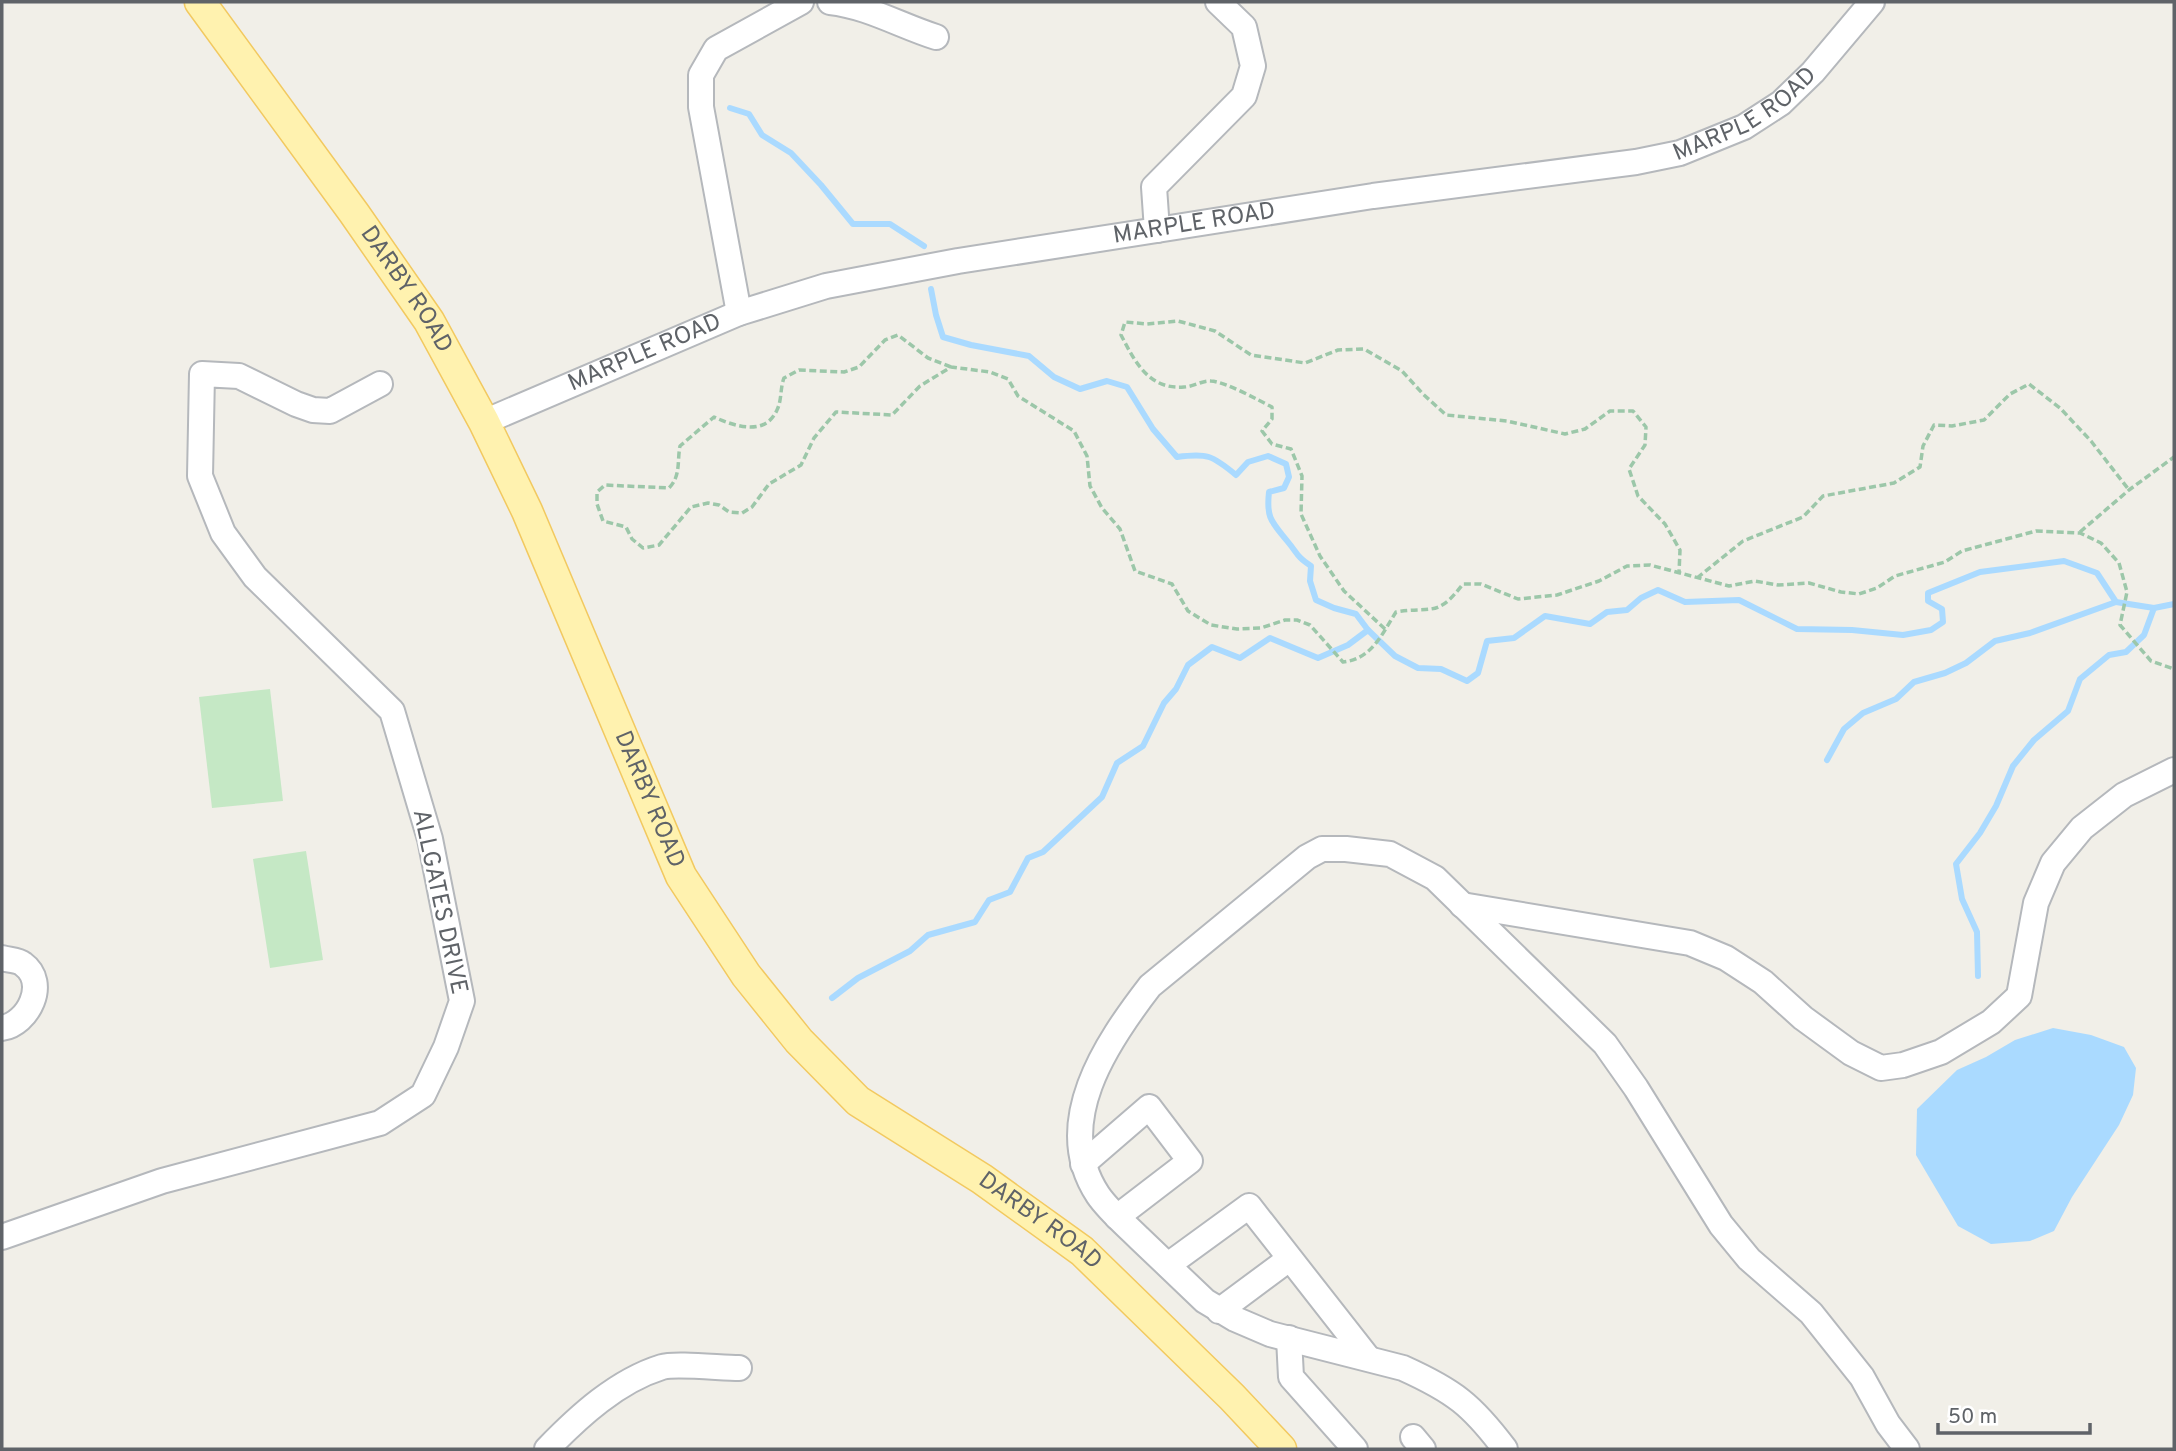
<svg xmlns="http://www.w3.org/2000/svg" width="2176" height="1451" font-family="Overpass,sans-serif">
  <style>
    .green { fill: #c5e8c5 }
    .water { fill: #aadaff }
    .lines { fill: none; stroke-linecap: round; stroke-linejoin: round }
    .stream { stroke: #aadaff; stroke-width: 6 }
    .minor-casing { stroke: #b5b8bc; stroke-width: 28 }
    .major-casing { stroke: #f2c960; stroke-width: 33 }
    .path { stroke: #9cc7a9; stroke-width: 3.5; stroke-dasharray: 7 3.5; stroke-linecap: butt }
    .minor { stroke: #fff; stroke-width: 24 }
    .major { stroke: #fff2af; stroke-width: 30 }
    .labels { text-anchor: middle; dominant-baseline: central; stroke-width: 5; stroke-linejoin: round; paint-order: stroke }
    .street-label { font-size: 24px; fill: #5f6368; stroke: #fff }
  </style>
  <rect width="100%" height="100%" fill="#f1efe8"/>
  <g class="green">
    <polygon points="270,689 283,801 212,808 199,697"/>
    <polygon points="306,851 323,960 270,968 253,859"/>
  </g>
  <polygon class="water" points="2053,1028 2091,1035 2124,1047 2136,1068 2133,1095 2119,1125 2072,1197 2054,1231 2030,1241 1991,1244 1958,1226 1916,1155 1917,1109 1957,1070 1986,1057 2015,1040"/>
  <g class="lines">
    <g class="stream">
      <polyline points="730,108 749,114 762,135 791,153 821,185 853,224 890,224 924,246"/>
      <path d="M931 289 936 315 943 337 971 345 1029 356 1054 377 1080 389 1107 381 1127 387 1153 429 1177 457C1207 453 1212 455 1236 475L1248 462 1268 456 1286 464 1289 477 1284 488 1269 492C1266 519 1272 522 1288 542 1298 554 1296 556 1311 566L1310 581 1316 600 1334 608 1356 614 1368 630"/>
      <polyline points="1827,760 1844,729 1863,713 1896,699 1914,682 1945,673 1966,663 1995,641 2030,633 2116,602"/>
      <polyline points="1978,976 1977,932 1962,899 1956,864 1980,833 1996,806 2013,766 2034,740 2068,711 2080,679 2109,655 2126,652 2144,635 2154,608"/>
      <polyline points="832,998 858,978 910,951 928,935 975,922 989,900 1010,892 1028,858 1043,852 1102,797 1117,763 1143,746 1164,703 1176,689 1188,665 1212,647 1240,658 1270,638 1318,658 1348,645 1368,630 1395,656 1418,668 1441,669 1467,681 1478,673 1487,641 1514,638 1545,616 1590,624 1607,612 1627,610 1641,598 1658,590 1685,602 1739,600 1797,629 1852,630 1903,635 1931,630 1943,622 1942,609 1928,601 1928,593 1980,572 2064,561 2097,573 2116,602 2154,608 2174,604"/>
    </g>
    <defs>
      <g id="minor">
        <path d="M830 2C867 6 901 26 936 37"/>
        <polyline points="1157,230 1154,187 1244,96 1253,66 1244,27 1218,2"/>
        <polyline points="739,313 701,107 701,75 716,49 801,2"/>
        <path id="s1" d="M484 422 739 313 826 286 958 261 1157 230 1373 196 1636 162 1680 153 1744 127 1781 103 1813 72 1872 2"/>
        <polyline points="1462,905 1690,943 1726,958 1763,982 1803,1018 1851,1053 1881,1068 1903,1065 1941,1052 1991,1022 2019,996 2036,903 2053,863 2082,828 2124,795 2174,770"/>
        <path d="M2 958C8 960 18 960 23 964 49 983 28 1024 2 1028"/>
        <polyline points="1083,1164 1149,1107 1190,1161 1117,1217"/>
        <polyline points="2,1237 162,1181 380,1123 423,1095 446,1047 462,1001 430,839 392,711 255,577 223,533 200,476 202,374 239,376 296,404 313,410 330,411 380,384"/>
        <polyline points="1168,1265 1249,1206 1368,1358"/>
        <polyline points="1219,1311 1289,1259"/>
        <polyline points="1289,1338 1291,1377 1355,1449"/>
        <polyline points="1413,1437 1423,1449"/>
        <path d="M547 1449C579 1416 617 1381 662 1367 675 1363 722 1368 739 1368"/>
        <path d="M1505 1449C1472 1405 1454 1391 1403 1368L1270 1334 1235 1319 1205 1301C1183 1280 1161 1259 1139 1238 1125 1224 1109 1211 1098 1195 1051 1124 1106 1043 1150 986L1307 857 1322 849H1346L1390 854 1435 878 1605 1044 1636 1088 1721 1225 1749 1259 1811 1313 1862 1377 1888 1424 1907 1449"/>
      </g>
      <g id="major">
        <path id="s2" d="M200 2 354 213 429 321 484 422 527 511 681 876 746 975 799 1041 858 1101 982 1179 1082 1251 1232 1397 1281 1449"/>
      </g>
    </defs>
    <use href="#minor" class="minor-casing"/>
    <use href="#major" class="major-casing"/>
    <g class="path">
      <path d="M951 367 928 358 898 335 885 340 859 367 844 372 799 370 784 378C780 388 782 400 777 410 765 437 734 426 714 417L680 446C677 461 681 476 669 488L605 485 597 492V504L603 521 626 527 632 539 643 548 659 545 691 507 708 503 719 505 729 512 742 513 752 507 769 484 801 465 814 438 836 412 892 415 920 386 951 367 990 372 1008 379 1018 396 1074 431 1087 456 1090 486 1102 508 1120 529 1135 571 1172 584 1188 611 1211 625 1237 629 1261 628 1285 620H1297L1310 625 1343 662C1372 659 1382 634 1396 612 1433 606 1437 618 1463 584H1481L1518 599 1557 595 1599 581 1627 566 1650 565 1729 586 1755 581 1778 585 1809 583 1841 592 1859 594 1877 588 1895 576 1945 562 1962 551 2036 531 2080 533 2101 543 2119 563 2127 592 2120 625 2151 661 2174 669"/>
      <polyline points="2080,532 2129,490 2174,457"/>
      <polyline points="1697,578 1743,541 1803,517 1823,496 1894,483 1920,467 1923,446 1934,425 1952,426 1984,420 2010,394 2029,384 2060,408 2091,441 2129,490"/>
      <path d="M1385 629 1344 591 1320 556 1301 514 1302 476 1291 449 1272 444 1262 431 1272 419V407C1258 400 1226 382 1211 381 1203 380 1193 387 1184 387 1149 390 1135 362 1121 335L1125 322 1147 324 1178 321 1215 331 1251 355 1305 363 1338 350 1364 349 1402 371 1423 394 1446 415 1507 421 1565 434 1585 429 1610 411H1633L1646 427 1645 445 1629 469 1638 496 1665 524 1680 550 1679 573"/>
    </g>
    <use href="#minor" class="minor"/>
    <use href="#major" class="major"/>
  </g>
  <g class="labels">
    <g class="street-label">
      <text stroke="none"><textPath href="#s1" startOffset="1309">MARPLE ROAD</textPath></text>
      <text stroke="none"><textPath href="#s1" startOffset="742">MARPLE ROAD</textPath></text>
      <text stroke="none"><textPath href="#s2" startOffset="354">DARBY ROAD</textPath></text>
      <text stroke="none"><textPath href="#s1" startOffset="175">MARPLE ROAD</textPath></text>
      <text stroke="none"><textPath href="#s2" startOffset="920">DARBY ROAD</textPath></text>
      <text transform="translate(439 902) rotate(78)">ALLGATES DRIVE</text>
      <text stroke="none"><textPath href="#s2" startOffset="1508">DARBY ROAD</textPath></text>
    </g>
  </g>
  <rect width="2176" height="1451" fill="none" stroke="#5f6368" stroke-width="7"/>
  <path d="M1938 1423v10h152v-10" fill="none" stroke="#5f6368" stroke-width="3.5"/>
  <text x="1948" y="1423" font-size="21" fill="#5f6368" stroke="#ffffff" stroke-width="5" paint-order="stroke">50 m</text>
</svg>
